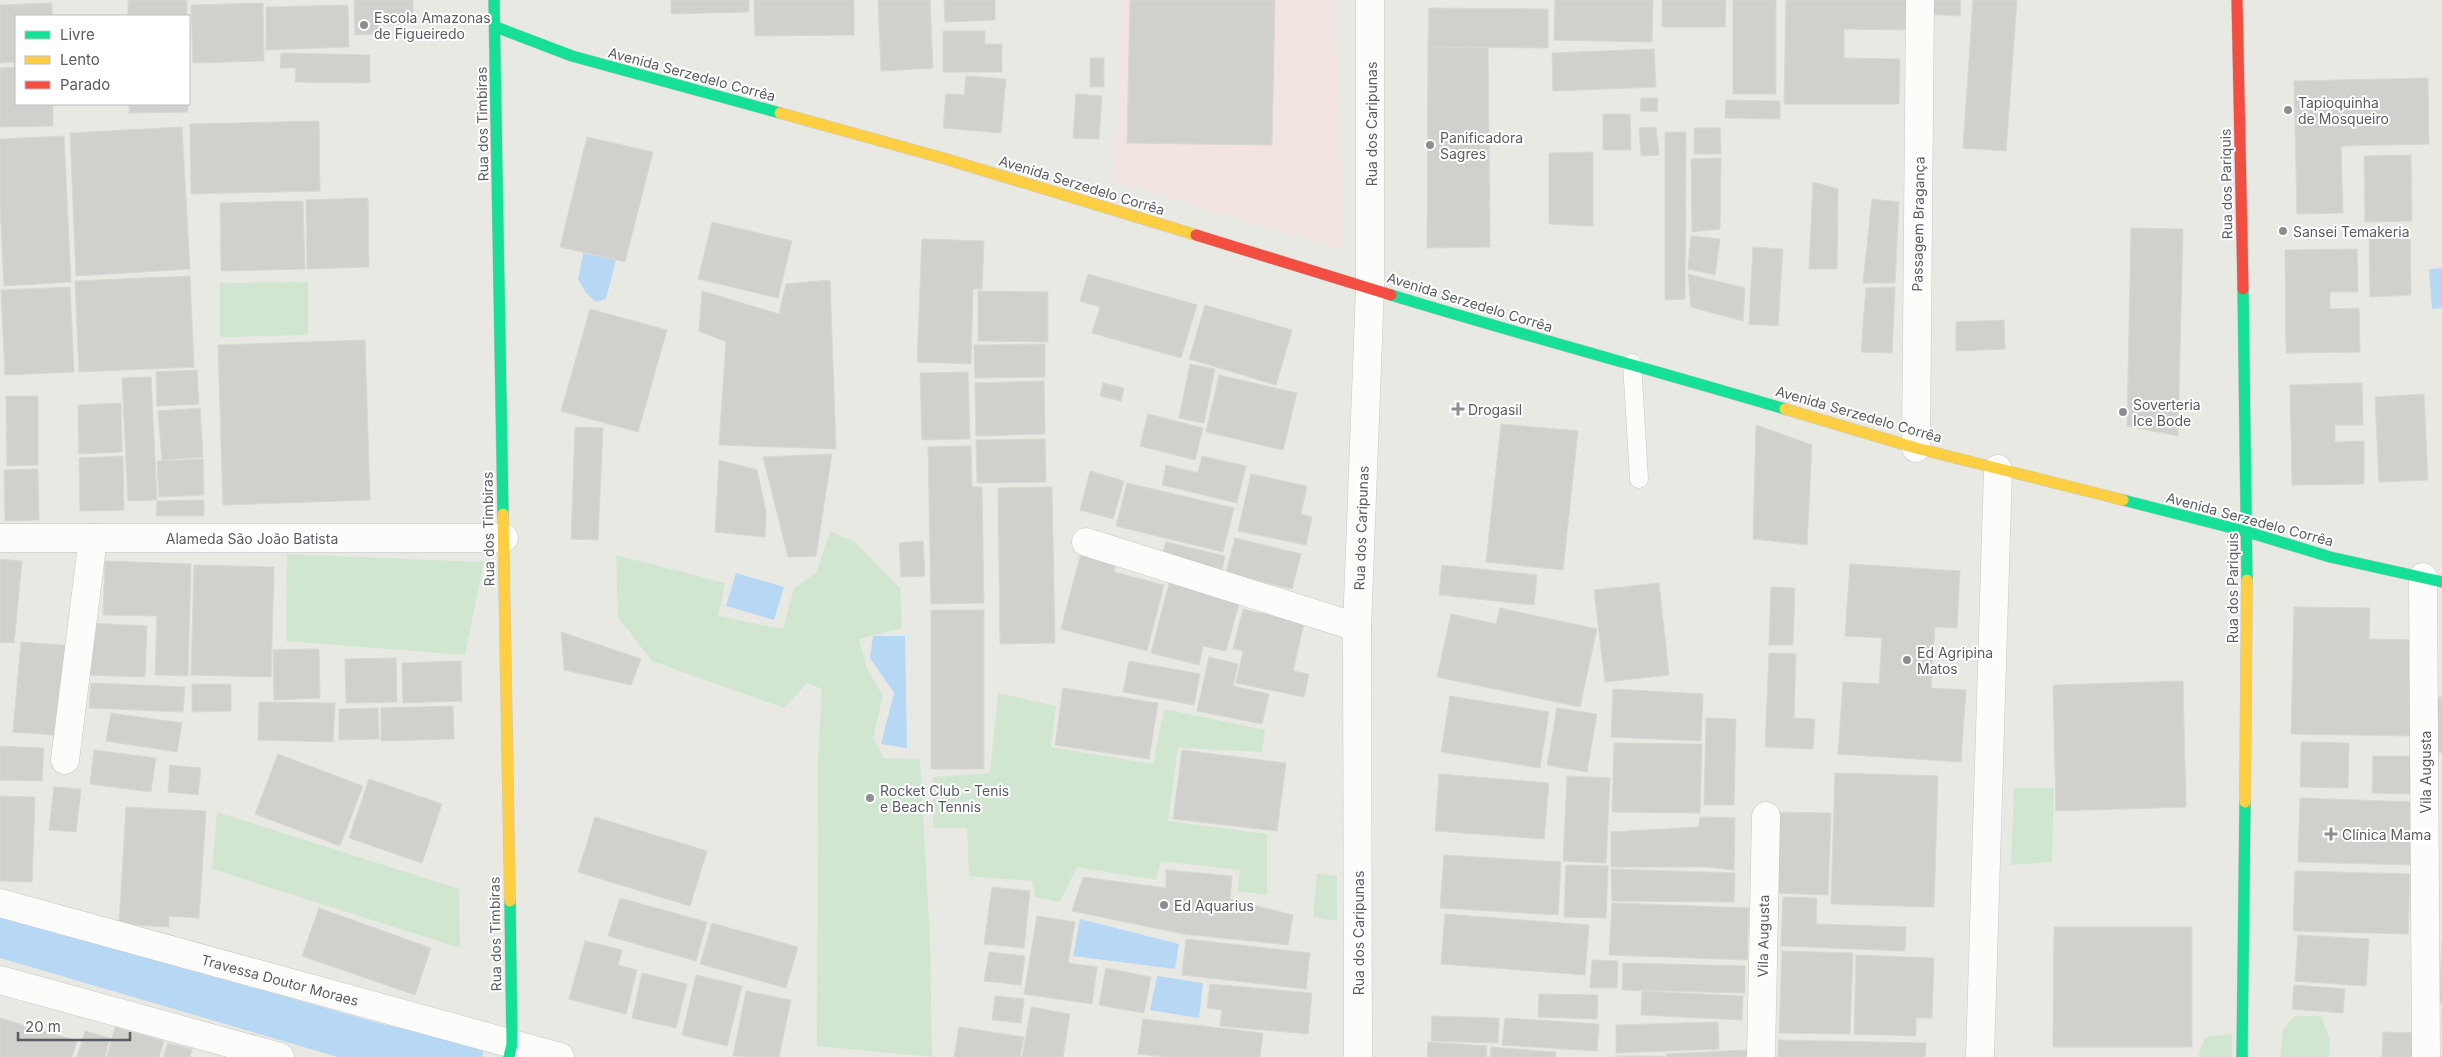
<svg xmlns="http://www.w3.org/2000/svg" width="2442" height="1057" font-family="Inter,sans-serif">
  <style>
    .medical { fill: #f2e4e0 }
    .green { fill: #d1e6d0 }
    .water { fill: #b7d8f4 }
    .building { fill: #d0d0cd; stroke: #d8d7d3 }
    .lines { fill: none; stroke-linecap: round; stroke-linejoin: round }
    .lane-casing { stroke: #c6c7c6; stroke-width: 19 }
    .street-casing { stroke: #c6c7c6; stroke-width: 29 }
    .fast-casing { stroke: #c7c7c7; stroke-width: 12 }
    .slow-casing { stroke: #c7c7c7; stroke-width: 12 }
    .jam-casing { stroke: #c7c7c7; stroke-width: 12 }
    .lane { stroke: #fcfcfb; stroke-width: 18 }
    .street { stroke: #fcfcfb; stroke-width: 28 }
    .fast { stroke: #16e098; stroke-width: 11 }
    .slow { stroke: #ffcf43; stroke-width: 11 }
    .jam { stroke: #f24e42; stroke-width: 11 }
    .poi-dot { fill: #8b8d8f; stroke: #fff; stroke-width: 2 }
    .labels { text-anchor: middle; dominant-baseline: central; stroke-width: 4; stroke-linejoin: round; paint-order: stroke }
    .poi-label { font-size: 14px; fill: #595c61; stroke: #fff; text-anchor: start }
    .street-label { font-size: 14px; fill: #595c61; stroke: #fff }
  </style>
  <rect width="100%" height="100%" fill="#e9e9e4"/>
  <polygon class="medical" points="1122,0 1335,0 1342,212 1341,249 1114,181"/>
  <g class="green">
    <polygon points="308,282 308,335 220,337 220,283"/>
    <polygon points="830,531 855,542 900,588 902,628 859,639 867,669 883,696 873,738 884,758 920,759 930,938 932,1057 817,1046 818,758 822,689 807,683 784,708 652,661 618,617 616,555 725,583 718,616 783,629 794,588 816,573"/>
    <polygon points="287,554 484,562 465,655 286,641"/>
    <polygon points="998,693 1056,706 1051,747 1153,764 1164,709 1265,730 1262,752 1178,748 1168,821 1267,834 1267,895 1237,891 1240,870 1161,861 1156,880 1077,867 1060,902 1035,897 1032,881 969,876 967,828 933,828 933,777 990,773"/>
    <polygon points="2014,788 2054,788 2052,862 2011,865"/>
    <polygon points="217,812 459,889 460,948 212,869"/>
    <polygon points="1317,873 1337,876 1337,921 1313,917"/>
    <polygon points="2294,1016 2321,1016 2330,1040 2329,1057 2280,1057 2283,1030"/>
    <polygon points="2232,1034 2232,1057 2198,1057 2205,1037"/>
  </g>
  <g class="water">
    <polygon points="583,253 616,260 606,299 596,302 586,293 578,279"/>
    <polygon points="2442,268 2442,308 2432,309 2429,269"/>
    <polygon points="736,573 784,587 774,620 726,606"/>
    <polygon points="873,636 905,636 907,748 881,744 894,693 870,658"/>
    <polygon points="0,916 378,1023 484,1048 482,1057 338,1057 0,958"/>
    <polygon points="1080,919 1179,944 1175,969 1073,956"/>
    <polygon points="1157,976 1203,983 1199,1018 1150,1010"/>
  </g>
  <g class="building">
    <rect x="128" y="0" width="59" height="16"/>
    <polygon points="354,0 413,0 413,24 378,25 378,34 355,35"/>
    <polygon points="671,0 749,0 749,12 671,14"/>
    <polygon points="754,0 854,0 854,35 755,36"/>
    <polygon points="878,0 930,0 933,68 881,71"/>
    <polygon points="944,0 995,0 995,20 945,22"/>
    <polygon points="1130,0 1275,0 1272,145 1127,143"/>
    <polygon points="1555,0 1653,0 1652,42 1554,40"/>
    <polygon points="1662,0 1726,0 1725,27 1662,27"/>
    <rect x="1733" y="0" width="43" height="94"/>
    <polygon points="1786,0 1910,0 1910,30 1844,29 1844,58 1900,59 1899,104 1784,104"/>
    <polygon points="1925,0 1961,0 1960,16 1924,14"/>
    <polygon points="1973,0 2017,0 2006,151 1963,148"/>
    <polygon points="52,3 52,16 16,16 16,62 0,63 0,5"/>
    <polygon points="263,3 264,61 193,63 191,5"/>
    <polygon points="348,5 349,47 266,50 266,7"/>
    <polygon points="1429,8 1548,9 1548,48 1428,47"/>
    <polygon points="943,31 985,31 985,44 1002,44 1002,72 943,72"/>
    <polygon points="1428,47 1488,48 1490,247 1427,248"/>
    <polygon points="1654,49 1656,87 1553,91 1552,53"/>
    <polygon points="281,53 370,55 370,83 295,82 296,68 280,68"/>
    <rect x="1090" y="58" width="14" height="29"/>
    <polygon points="16,67 16,104 53,104 53,126 0,127 0,68"/>
    <polygon points="966,76 1006,79 1001,133 943,128 946,94 964,95"/>
    <polygon points="2428,78 2429,144 2341,146 2343,213 2297,214 2294,81"/>
    <polygon points="1076,94 1102,96 1099,139 1073,138"/>
    <polygon points="1641,98 1658,98 1657,112 1640,111"/>
    <polygon points="1726,100 1780,101 1780,119 1725,118"/>
    <polygon points="129,104 188,104 188,112 129,113"/>
    <polygon points="1603,114 1630,114 1631,150 1603,150"/>
    <polygon points="319,121 320,191 191,194 190,124"/>
    <polygon points="182,127 190,269 76,276 70,133"/>
    <polygon points="1656,127 1659,155 1641,156 1639,128"/>
    <polygon points="1694,128 1720,128 1721,154 1694,154"/>
    <polygon points="1665,132 1686,132 1685,299 1665,300"/>
    <polygon points="64,136 71,282 4,286 0,204 0,139"/>
    <polygon points="587,137 653,152 625,262 560,247"/>
    <polygon points="1593,152 1593,226 1549,224 1549,153"/>
    <polygon points="2411,155 2412,221 2365,222 2364,156"/>
    <polygon points="1721,158 1720,229 1692,232 1691,159"/>
    <polygon points="1813,182 1838,189 1837,269 1809,269"/>
    <polygon points="368,198 369,267 307,269 306,200"/>
    <polygon points="1872,199 1899,202 1895,283 1863,283"/>
    <polygon points="303,201 305,269 221,271 220,203"/>
    <polygon points="712,222 792,241 778,298 698,279"/>
    <polygon points="2131,228 2183,229 2178,436 2127,426"/>
    <polygon points="2410,228 2411,295 2370,297 2369,229"/>
    <polygon points="1691,236 1720,239 1715,275 1688,269"/>
    <polygon points="922,239 984,241 982,289 973,289 971,364 917,362"/>
    <polygon points="1753,247 1783,249 1778,326 1749,324"/>
    <polygon points="2357,249 2358,292 2330,292 2330,309 2359,308 2360,352 2286,353 2285,250"/>
    <polygon points="1088,274 1197,305 1181,358 1092,333 1100,307 1080,301"/>
    <polygon points="1688,274 1745,288 1743,321 1691,307"/>
    <polygon points="190,276 194,367 79,372 75,281"/>
    <polygon points="830,280 836,449 719,445 726,342 699,331 702,291 779,314 786,284"/>
    <polygon points="70,287 74,372 5,375 1,290"/>
    <polygon points="1895,287 1892,353 1861,352 1866,288"/>
    <polygon points="978,291 1048,292 1048,342 978,341"/>
    <polygon points="1205,305 1292,330 1276,385 1189,359"/>
    <polygon points="590,309 667,330 638,432 561,411"/>
    <polygon points="2004,320 2005,349 1956,351 1956,322"/>
    <polygon points="365,340 370,500 223,505 218,345"/>
    <polygon points="1045,344 1045,377 975,378 974,345"/>
    <polygon points="1190,364 1215,369 1204,423 1179,418"/>
    <polygon points="197,370 199,404 157,406 156,372"/>
    <polygon points="968,372 970,439 922,440 920,373"/>
    <polygon points="1219,375 1297,393 1283,450 1206,432"/>
    <polygon points="151,377 157,500 128,501 122,378"/>
    <polygon points="1044,381 1045,434 976,436 975,383"/>
    <polygon points="1103,383 1124,388 1121,401 1100,396"/>
    <polygon points="2362,383 2363,425 2335,425 2335,442 2364,441 2364,484 2292,485 2290,385"/>
    <polygon points="2424,394 2428,480 2379,482 2375,397"/>
    <polygon points="6,396 38,396 38,465 7,466"/>
    <polygon points="121,403 122,452 79,454 78,405"/>
    <polygon points="200,408 203,457 162,460 158,411"/>
    <polygon points="1148,414 1203,428 1195,460 1140,446"/>
    <polygon points="1501,424 1578,431 1563,570 1486,562"/>
    <polygon points="1756,425 1812,445 1807,545 1753,539"/>
    <polygon points="575,427 603,428 598,540 571,539"/>
    <polygon points="1045,439 1046,482 977,483 976,440"/>
    <polygon points="971,446 972,487 982,487 984,603 931,604 928,447"/>
    <polygon points="832,454 816,556 788,557 763,457"/>
    <polygon points="123,456 124,510 80,511 79,458"/>
    <polygon points="1202,456 1246,466 1237,503 1162,485 1166,465 1198,473"/>
    <polygon points="203,459 204,495 159,497 157,461"/>
    <polygon points="719,460 757,470 766,511 765,537 715,532"/>
    <polygon points="38,469 39,520 5,521 4,470"/>
    <polygon points="1090,471 1124,481 1113,519 1080,510"/>
    <polygon points="1251,474 1307,486 1301,514 1312,517 1306,545 1238,531"/>
    <polygon points="1127,483 1234,508 1223,552 1116,526"/>
    <polygon points="1052,487 1055,643 1000,644 998,488"/>
    <polygon points="204,500 204,516 156,516 157,501"/>
    <polygon points="1235,538 1301,554 1292,589 1226,573"/>
    <polygon points="923,541 925,576 901,577 899,543"/>
    <polygon points="1166,542 1225,556 1222,570 1162,556"/>
    <polygon points="1082,549 1117,558 1114,572 1164,585 1147,651 1061,629"/>
    <polygon points="0,559 22,561 14,643 0,642"/>
    <polygon points="105,561 191,564 188,676 155,675 157,616 103,615"/>
    <polygon points="1850,564 1960,571 1957,628 1935,627 1931,688 1966,690 1961,762 1838,754 1843,682 1879,684 1882,638 1845,636"/>
    <polygon points="194,565 274,567 271,677 191,675"/>
    <polygon points="1442,565 1537,575 1534,605 1439,595"/>
    <polygon points="1169,583 1240,600 1226,651 1203,646 1199,665 1151,653"/>
    <polygon points="1659,583 1669,675 1605,682 1594,590"/>
    <polygon points="1771,587 1795,588 1793,645 1769,645"/>
    <polygon points="2294,607 2370,608 2369,639 2416,640 2414,736 2291,734"/>
    <polygon points="1500,608 1597,629 1580,707 1437,677 1451,614 1496,624"/>
    <polygon points="1243,609 1304,623 1293,671 1309,674 1304,697 1236,683 1243,651 1233,649"/>
    <rect x="931" y="610" width="53" height="159"/>
    <polygon points="89,623 147,626 145,677 86,675"/>
    <polygon points="561,632 641,659 631,685 564,670"/>
    <polygon points="21,642 75,646 67,736 13,732"/>
    <polygon points="319,649 320,698 274,700 273,650"/>
    <polygon points="1769,653 1796,654 1794,718 1815,719 1813,749 1765,747"/>
    <polygon points="1209,657 1238,664 1233,686 1269,694 1262,724 1197,711"/>
    <polygon points="396,658 397,702 346,703 345,659"/>
    <polygon points="461,661 462,701 403,703 402,663"/>
    <polygon points="1129,661 1200,674 1194,705 1123,692"/>
    <polygon points="2183,681 2186,807 2056,811 2053,685"/>
    <polygon points="91,683 185,687 183,712 89,708"/>
    <polygon points="192,684 231,684 231,711 192,712"/>
    <polygon points="1063,688 1158,703 1149,759 1055,745"/>
    <polygon points="1613,689 1703,694 1701,741 1611,737"/>
    <polygon points="1450,696 1549,712 1540,768 1441,752"/>
    <polygon points="2437,697 2442,697 2442,753 2434,752"/>
    <polygon points="259,702 335,703 333,742 258,740"/>
    <polygon points="453,706 454,739 381,741 381,708"/>
    <polygon points="378,708 379,739 339,740 339,709"/>
    <polygon points="1557,708 1597,714 1587,772 1547,765"/>
    <polygon points="111,713 182,723 177,752 106,741"/>
    <polygon points="1706,718 1736,719 1734,805 1704,805"/>
    <polygon points="2301,742 2349,743 2348,788 2300,787"/>
    <polygon points="1614,743 1702,744 1700,813 1612,812"/>
    <polygon points="0,746 44,748 42,781 0,780"/>
    <polygon points="94,750 156,758 151,792 90,784"/>
    <polygon points="1182,750 1286,763 1277,831 1173,819"/>
    <polygon points="278,754 363,786 340,846 255,814"/>
    <polygon points="2373,756 2420,756 2418,794 2372,793"/>
    <polygon points="170,765 201,768 198,795 168,792"/>
    <polygon points="1835,773 1938,776 1934,907 1831,904"/>
    <polygon points="1439,774 1549,783 1544,839 1435,831"/>
    <polygon points="1567,776 1610,778 1606,863 1563,861"/>
    <polygon points="369,779 442,804 422,863 349,838"/>
    <polygon points="54,787 81,789 76,832 49,830"/>
    <polygon points="0,796 35,797 32,882 0,881"/>
    <polygon points="2300,798 2416,802 2414,865 2298,862"/>
    <polygon points="126,807 206,811 199,918 169,916 169,927 119,924"/>
    <polygon points="1777,812 1831,813 1828,895 1774,893"/>
    <polygon points="595,817 707,851 690,906 578,872"/>
    <polygon points="1700,817 1735,818 1734,870 1707,867 1611,867 1611,832 1699,827"/>
    <polygon points="1444,855 1561,862 1558,915 1440,908"/>
    <polygon points="1566,865 1608,866 1606,918 1564,917"/>
    <polygon points="1611,869 1735,873 1734,902 1612,901"/>
    <polygon points="1166,870 1232,876 1230,899 1293,915 1288,945 1183,934 1072,911 1083,877 1166,888"/>
    <polygon points="2295,871 2410,874 2408,934 2293,931"/>
    <polygon points="992,887 1030,891 1024,948 984,944"/>
    <polygon points="1783,897 1817,898 1816,924 1906,927 1905,951 1781,946"/>
    <polygon points="620,898 707,922 696,961 608,936"/>
    <polygon points="1612,903 1749,908 1747,960 1609,955"/>
    <polygon points="319,908 431,948 415,995 302,956"/>
    <polygon points="1445,914 1589,925 1585,975 1441,964"/>
    <polygon points="1037,916 1075,922 1068,963 1097,967 1092,1004 1024,994"/>
    <polygon points="712,923 798,947 786,988 700,964"/>
    <polygon points="2054,927 2192,927 2192,1047 2053,1047"/>
    <polygon points="2298,935 2369,939 2366,986 2295,981"/>
    <polygon points="1186,939 1310,953 1306,989 1182,975"/>
    <polygon points="2442,940 2442,1003 2439,1003"/>
    <polygon points="585,941 622,950 618,965 637,970 626,1014 569,999"/>
    <polygon points="1782,951 1853,953 1850,1034 1779,1033"/>
    <polygon points="989,952 1025,956 1021,985 984,981"/>
    <polygon points="1856,955 1934,958 1932,1018 1916,1018 1916,1036 1854,1034"/>
    <polygon points="1592,960 1618,961 1617,988 1590,988"/>
    <polygon points="1623,963 1745,966 1745,993 1622,990"/>
    <polygon points="1106,968 1151,977 1144,1013 1099,1005"/>
    <polygon points="642,973 687,984 676,1028 632,1018"/>
    <polygon points="696,975 742,986 727,1046 682,1035"/>
    <polygon points="1210,984 1312,993 1308,1034 1220,1026 1222,1010 1207,1008"/>
    <polygon points="2294,985 2345,989 2343,1013 2292,1009"/>
    <polygon points="746,991 791,1000 779,1057 733,1056"/>
    <polygon points="1642,991 1743,996 1742,1020 1641,1015"/>
    <polygon points="1539,994 1598,995 1597,1019 1538,1017"/>
    <polygon points="995,996 1024,999 1021,1023 992,1020"/>
    <polygon points="1031,1007 1070,1014 1063,1057 1022,1057"/>
    <polygon points="1432,1016 1499,1018 1498,1043 1431,1041"/>
    <polygon points="0,1018 77,1041 72,1057 0,1057"/>
    <polygon points="1505,1018 1599,1024 1597,1051 1502,1045"/>
    <polygon points="1143,1019 1263,1033 1260,1057 1167,1057 1138,1054"/>
    <polygon points="1718,1022 1719,1049 1616,1053 1616,1025"/>
    <polygon points="115,1027 164,1041 159,1057 107,1057"/>
    <polygon points="959,1027 1024,1037 1020,1057 954,1057"/>
    <polygon points="85,1031 110,1038 105,1057 77,1057"/>
    <polygon points="2383,1032 2422,1033 2422,1057 2382,1057"/>
    <polygon points="1778,1040 1926,1043 1925,1057 1778,1057"/>
    <polygon points="1428,1042 1487,1046 1486,1057 1427,1057"/>
    <polygon points="168,1043 192,1049 190,1057 163,1057"/>
    <polygon points="1491,1047 1556,1052 1555,1057 1490,1057"/>
    <polygon points="1747,1050 1747,1057 1666,1057 1666,1054"/>
    <polygon points="1614,1056 1663,1056 1663,1057"/>
  </g>
  <g class="lines">
    <defs>
      <polyline id="lane" points="1632,363 1639,479"/>
      <g id="street">
        <polyline points="1916,448 1920,0"/>
        <polyline points="0,538 504,538"/>
        <polyline points="1086,542 1357,627"/>
        <polyline points="2423,577 2426,1057"/>
        <polyline points="65,760 93,538"/>
        <polyline points="0,903 560,1057"/>
        <polyline points="0,980 280,1057"/>
        <polyline points="1358,1057 1357,627 1370,288 1370,0"/>
        <polyline points="1761,1057 1766,816"/>
        <polyline points="1980,1057 1998,469"/>
      </g>
      <g id="fast">
        <polyline points="494,0 503,514"/>
        <polyline points="496,27 572,56 780,113"/>
        <polyline points="2243,289 2247,580"/>
        <path d="M1391 295C1522 335 1654 370 1785 409"/>
        <polyline points="2123,500 2248,532 2330,557 2442,582"/>
        <polyline points="509,1057 512,1044 510,901"/>
        <polyline points="2242,1057 2245,802"/>
      </g>
      <g id="slow">
        <polyline points="780,113 946,159 1196,235"/>
        <polyline points="1785,409 1916,448 2123,500"/>
        <polyline points="503,514 510,901"/>
        <polyline points="2245,802 2247,580"/>
      </g>
      <g id="jam">
        <polyline points="2237,0 2243,289"/>
        <polyline points="1196,235 1391,295"/>
      </g>
    </defs>
    <use href="#lane" class="lane-casing"/>
    <use href="#street" class="street-casing"/>
    <use href="#fast" class="fast-casing"/>
    <use href="#slow" class="slow-casing"/>
    <use href="#jam" class="jam-casing"/>
    <use href="#lane" class="lane"/>
    <use href="#street" class="street"/>
    <use href="#fast" class="fast"/>
    <use href="#slow" class="slow"/>
    <use href="#jam" class="jam"/>
  </g>
  <g class="poi-dot">
    <circle cx="364" cy="25" r="5"/>
    <circle cx="2288" cy="110" r="5"/>
    <circle cx="1430" cy="145" r="5"/>
    <circle cx="2283" cy="231" r="5"/>
    <path d="M1455.5 401.5h5v5h5v5h-5v5h-5v-5h-5v-5h5z"/>
    <circle cx="2123" cy="412" r="5"/>
    <circle cx="1907" cy="660" r="5"/>
    <circle cx="870" cy="798" r="5"/>
    <path d="M2328.5 826.5h5v5h5v5h-5v5h-5v-5h-5v-5h5z"/>
    <circle cx="1164" cy="905" r="5"/>
  </g>
  <g class="labels">
    <g class="poi-label">
      <text x="374" y="17">Escola Amazonas<tspan x="374" dy="16">de Figueiredo</tspan></text>
      <text x="2298" y="102">Tapioquinha<tspan x="2298" dy="16">de Mosqueiro</tspan></text>
      <text x="1440" y="137">Panificadora<tspan x="1440" dy="16">Sagres</tspan></text>
      <text x="2293" y="231">Sansei Temakeria</text>
      <text x="2133" y="404">Soverteria<tspan x="2133" dy="16">Ice Bode</tspan></text>
      <text x="1468" y="409">Drogasil</text>
      <text x="1917" y="652">Ed Agripina<tspan x="1917" dy="16">Matos</tspan></text>
      <text x="880" y="790">Rocket Club - Tenis<tspan x="880" dy="16">e Beach Tennis</tspan></text>
      <text x="2342" y="834">Clínica Mama</text>
      <text x="1174" y="905">Ed Aquarius</text>
    </g>
    <g class="street-label">
      <text transform="translate(692 74) rotate(15)">Avenida Serzedelo Corrêa</text>
      <text transform="translate(482 124) rotate(-91)">Rua dos Timbiras</text>
      <text transform="translate(1371 124) rotate(-90)">Rua dos Caripunas</text>
      <text transform="translate(2226 184) rotate(-91)">Rua dos Pariquis</text>
      <text transform="translate(1082 185) rotate(17)">Avenida Serzedelo Corrêa</text>
      <text transform="translate(1918 224) rotate(-89)">Passagem Bragança</text>
      <text transform="translate(1470 302) rotate(17)">Avenida Serzedelo Corrêa</text>
      <text transform="translate(1859 414) rotate(16)">Avenida Serzedelo Corrêa</text>
      <text transform="translate(2250 519) rotate(15)">Avenida Serzedelo Corrêa</text>
      <text transform="translate(1361 528) rotate(-88)">Rua dos Caripunas</text>
      <text transform="translate(488 529) rotate(-91)">Rua dos Timbiras</text>
      <text x="252" y="538">Alameda São João Batista</text>
      <text transform="translate(2232 588) rotate(-90)">Rua dos Pariquis</text>
      <text transform="translate(2425 772) rotate(-90)">Vila Augusta</text>
      <text transform="translate(1358 933) rotate(-90)">Rua dos Caripunas</text>
      <text transform="translate(495 934) rotate(-91)">Rua dos Timbiras</text>
      <text transform="translate(1763 936) rotate(-89)">Vila Augusta</text>
      <text transform="translate(280 980) rotate(15)">Travessa Doutor Moraes</text>
    </g>
  </g>
  <rect x="15" y="15" width="175" height="90" fill="#ffffff" stroke="#bdbec0"/>
  <rect x="25" y="31" width="25" height="8" fill="#16e098" stroke="#bdbec0"/>
  <text x="60" y="40" font-size="15" fill="#595c61">Livre</text>
  <rect x="25" y="56" width="25" height="8" fill="#ffcf43" stroke="#bdbec0"/>
  <text x="60" y="65" font-size="15" fill="#595c61">Lento</text>
  <rect x="25" y="81" width="25" height="8" fill="#f24e42" stroke="#bdbec0"/>
  <text x="60" y="90" font-size="15" fill="#595c61">Parado</text>
  <path d="M18 1032v8h112v-8" fill="none" stroke="#595c61" stroke-width="2.5"/>
  <text x="25" y="1032" font-size="15" fill="#595c61" stroke="#ffffff" stroke-width="4" paint-order="stroke">20 m</text>
</svg>
